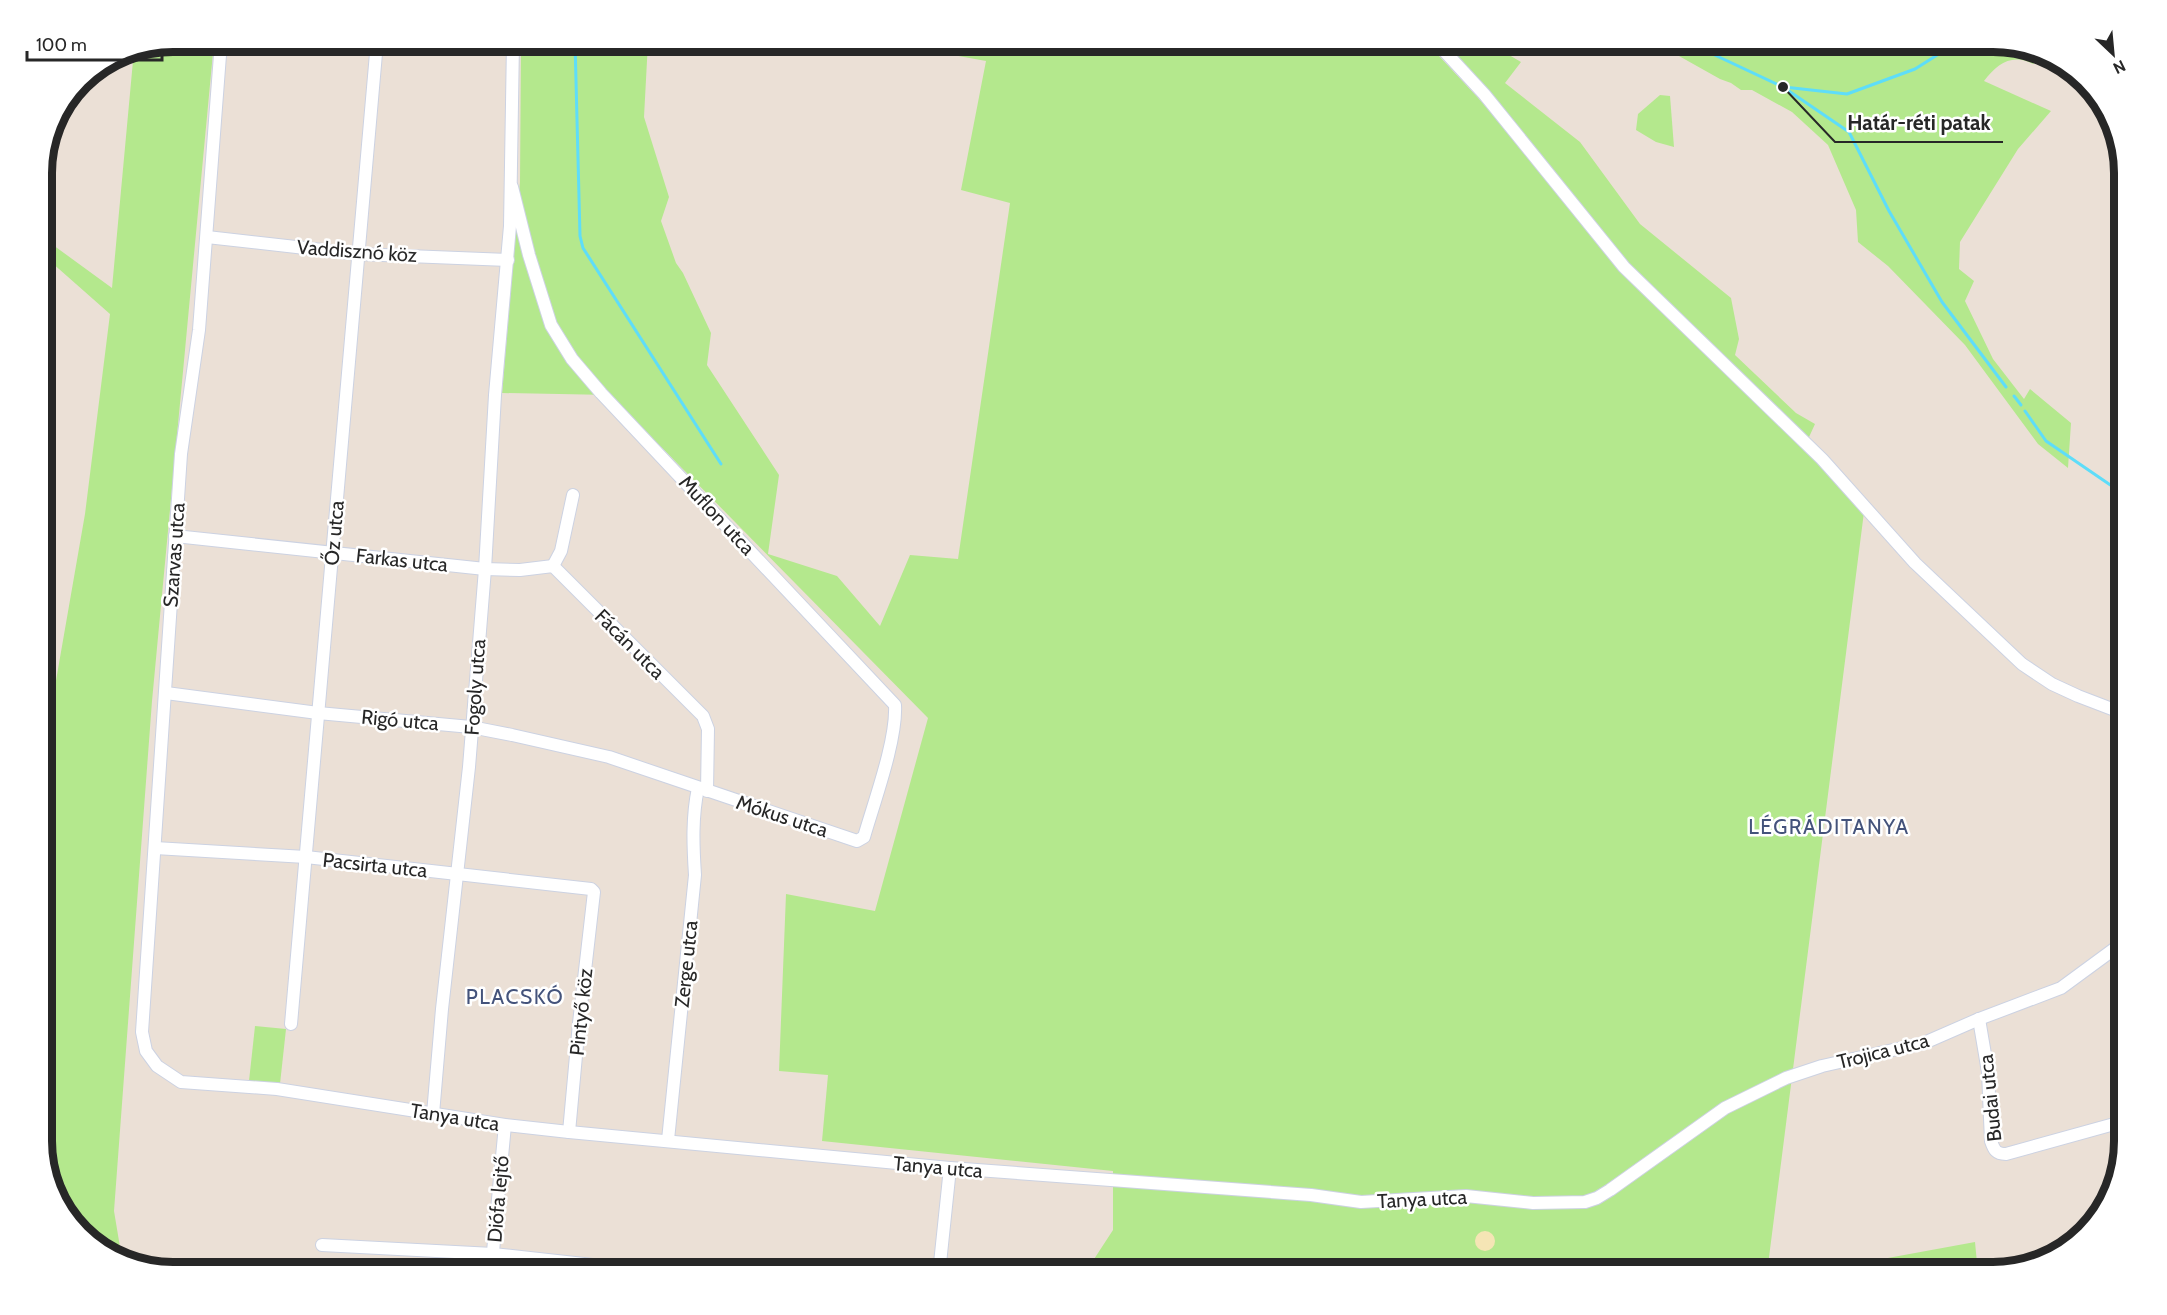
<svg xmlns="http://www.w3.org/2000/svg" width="2167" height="1315" font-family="Cabin,sans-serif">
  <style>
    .green { fill: #b4e88d }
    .sand { fill: #f5e5b5 }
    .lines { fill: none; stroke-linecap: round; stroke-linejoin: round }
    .stream { stroke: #5eddf9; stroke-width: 3 }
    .minor-casing { stroke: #ccd2e2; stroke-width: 14 }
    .minor { stroke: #fff; stroke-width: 12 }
    .labels { text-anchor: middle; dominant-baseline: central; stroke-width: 5; stroke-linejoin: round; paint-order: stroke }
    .street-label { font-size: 20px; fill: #272727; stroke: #fff }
    .neighbourhood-label { font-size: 21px; letter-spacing: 1.5px; fill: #44537b; stroke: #fff }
    .rim { fill: none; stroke: #272727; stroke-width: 8 }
    .leader { fill: none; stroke: #272727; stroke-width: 2 }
    .callout-dot { fill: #272727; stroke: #fff; stroke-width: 2 }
    .callout-label { font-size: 21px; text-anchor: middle; font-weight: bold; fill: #272727; stroke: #fff; stroke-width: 5; stroke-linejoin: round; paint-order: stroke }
  </style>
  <rect width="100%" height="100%" fill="#ebe0d6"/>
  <g class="green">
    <polygon points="174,42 214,42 152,701 114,1211 122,1259 107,1255 60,1208 42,1150 42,725 50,715 85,514 110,314 42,254 42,237 112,288 134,50"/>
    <polygon points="521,42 648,42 644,117 669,197 661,221 676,263 683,273 711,333 707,365 779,475 768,554 837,576 880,626 910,555 958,559 1010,203 961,190 986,61 931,51 933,42 1426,42 1563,189 1443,42 1487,42 1521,62 1505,83 1580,142 1640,224 1731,298 1739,339 1735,355 1796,413 1815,424 1804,448 1864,512 1767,1273 1085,1273 1113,1230 1113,1171 822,1141 828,1075 779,1071 786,894 875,911 928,718 610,395 502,393 520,182"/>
    <path d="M1654 42H1993L2044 56 2033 64C2012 53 1997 64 1984 81L2051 111 2018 149 1960 242 1959 269 1974 281 1965 301 1993 359 2024 399 2030 389 2071 423 2068 468 2038 444 1965 345 1888 266 1858 242 1856 210 1828 145 1792 112 1752 90H1741L1731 83 1720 79Z"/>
    <polygon points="1660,95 1670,96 1674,147 1656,142 1636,130 1638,114"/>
    <polygon points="255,1026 286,1029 280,1084 249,1081"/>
    <polygon points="1975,1242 1978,1273 1806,1273"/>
  </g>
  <g class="sand">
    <circle cx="1485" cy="1241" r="10"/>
    <polygon points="1469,1261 1511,1263 1514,1273 1467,1273"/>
  </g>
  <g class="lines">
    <g class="stream">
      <polyline points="575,42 580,236 583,248 721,464"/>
      <polyline points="1687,42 1783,87 1849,132 1889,211 1942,302 2006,387"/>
      <polyline points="1784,87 1847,94 1915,69 1958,42"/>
      <polyline points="2014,396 2021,405"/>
      <polyline points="2025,411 2046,441 2125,495"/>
    </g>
    <defs>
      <g id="minor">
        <polyline points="221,42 199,330 181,454 142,1032 146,1051 157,1066 181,1082 277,1089 505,1125 569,1132 950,1168 1311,1195 1361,1202 1466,1196 1533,1203 1585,1202 1597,1198 1610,1190 1725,1108 1786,1078 1822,1066 1924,1043 1979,1019 2061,988 2125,941"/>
        <polyline points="1436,42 1484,94 1624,267 1822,459 1915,563 2022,664 2052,684 2078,696 2125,714"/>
        <polyline points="207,237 358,254 508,260"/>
        <polyline points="175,536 485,569 520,570 553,566 703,716 708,729 707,791"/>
        <polyline points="553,566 561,551 573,495"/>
        <path d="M166 693 318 713 471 727 512 735 609 757 857 841 864 837C874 802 897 740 895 705L601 393 572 359 551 325 529 255 512 187"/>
        <polyline points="155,848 306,857 591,889 594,892 579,1023 569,1132"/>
        <path d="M1979 1019 1988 1072 1991 1141C1994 1150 1996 1154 2006 1154L2125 1121"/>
        <polyline points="291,1024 377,42"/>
        <polyline points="433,1114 442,1009 469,767 485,569 495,395 510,226 513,42"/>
        <path d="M668 1140 695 875C693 845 692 817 698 788"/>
        <polyline points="322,1245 493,1254 665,1273"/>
        <polyline points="491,1273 505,1125"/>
        <polyline points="939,1273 950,1168"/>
      </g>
    </defs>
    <use href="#minor" class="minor-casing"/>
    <use href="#minor" class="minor"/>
  </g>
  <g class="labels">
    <g class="street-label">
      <text transform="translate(357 251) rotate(4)">Vaddisznó köz</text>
      <text transform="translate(717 515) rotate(47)">Muflon utca</text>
      <text transform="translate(334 533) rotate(-85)">Őz utca</text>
      <text transform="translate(174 555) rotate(-86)">Szarvas utca</text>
      <text transform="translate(402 560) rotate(6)">Farkas utca</text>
      <text transform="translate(630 644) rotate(45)">Fácán utca</text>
      <text transform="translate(475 687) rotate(-86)">Fogoly utca</text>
      <text transform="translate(400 720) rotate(5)">Rigó utca</text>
      <text transform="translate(782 816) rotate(18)">Mókus utca</text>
      <text transform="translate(375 865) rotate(6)">Pacsirta utca</text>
      <text transform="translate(686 964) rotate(-84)">Zerge utca</text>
      <text transform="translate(581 1012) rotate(-84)">Pintyő köz</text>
      <text transform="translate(1883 1051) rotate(-14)">Trojica utca</text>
      <text transform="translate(1990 1098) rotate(-96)">Budai utca</text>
      <text transform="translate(455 1117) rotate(9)">Tanya utca</text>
      <text transform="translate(938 1167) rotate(5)">Tanya utca</text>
      <text transform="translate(498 1199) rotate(-85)">Diófa lejtő</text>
      <text transform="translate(1422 1199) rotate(-3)">Tanya utca</text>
    </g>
    <g class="neighbourhood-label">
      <text x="1829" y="826">LÉGRÁDITANYA</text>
      <text x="515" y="996">PLACSKÓ</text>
    </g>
  </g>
  <path d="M0 0H2167V1315H0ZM173 52H1993A121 121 0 0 1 2114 173V1141A121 121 0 0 1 1993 1262H173A121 121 0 0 1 52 1141V173A121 121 0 0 1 173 52Z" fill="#fff" fill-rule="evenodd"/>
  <path class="rim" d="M173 52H1993A121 121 0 0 1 2114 173V1141A121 121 0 0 1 1993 1262H173A121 121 0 0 1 52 1141V173A121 121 0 0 1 173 52Z"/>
  <path class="leader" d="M1783 87L1835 142H2003"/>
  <circle class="callout-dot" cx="1783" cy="87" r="6"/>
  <g class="callout-label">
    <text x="1919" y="130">Határ-réti patak</text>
  </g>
  <g transform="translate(2113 54) rotate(154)" stroke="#ffffff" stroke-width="4.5" paint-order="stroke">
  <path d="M0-4.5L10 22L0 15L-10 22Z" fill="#272727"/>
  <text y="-9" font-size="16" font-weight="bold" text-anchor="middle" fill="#272727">N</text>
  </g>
  <path d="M27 51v9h135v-9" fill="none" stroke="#272727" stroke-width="3"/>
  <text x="36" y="51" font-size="18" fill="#272727" stroke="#ffffff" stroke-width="4.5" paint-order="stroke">100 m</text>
</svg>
